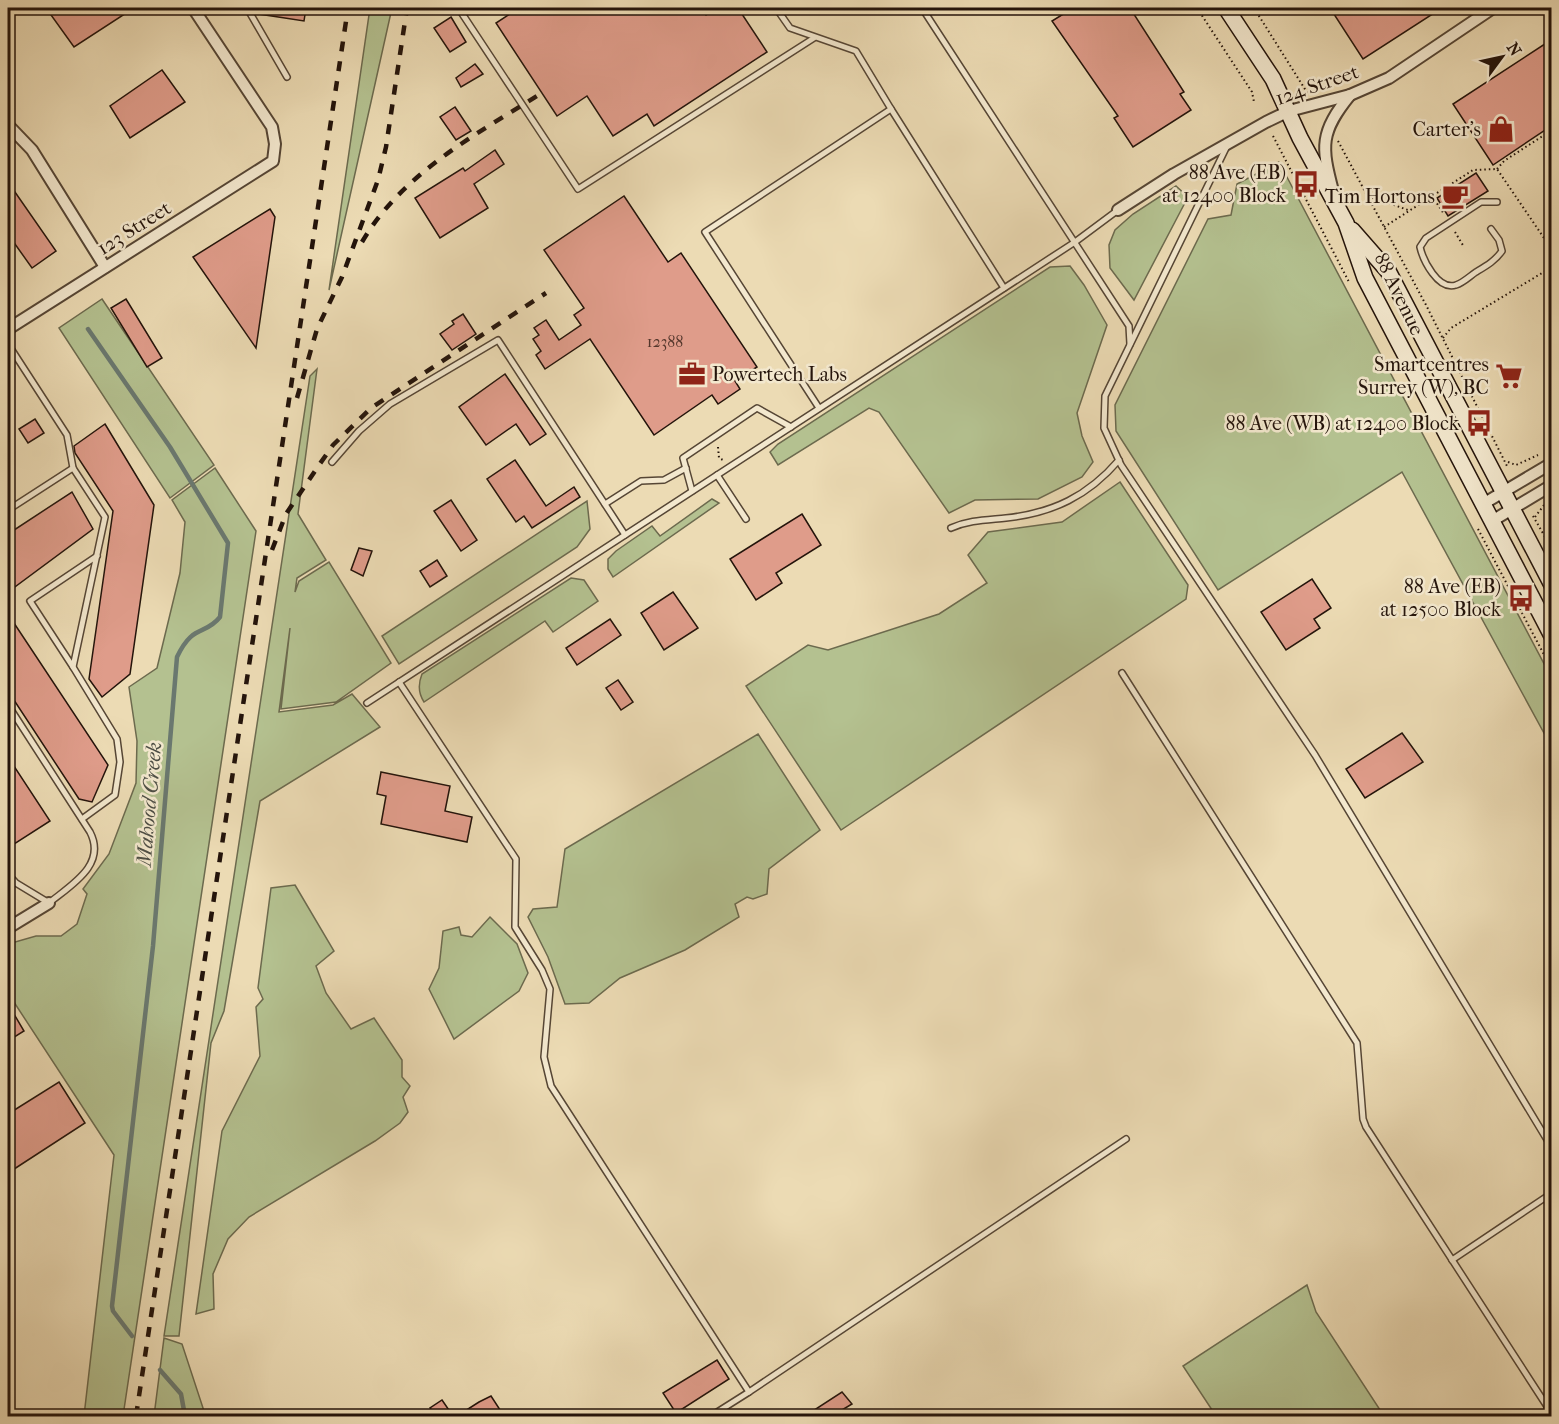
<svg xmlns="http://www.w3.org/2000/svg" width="1559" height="1424" font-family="'IM FELL French Canon',serif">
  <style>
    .green { fill: #b4c190; stroke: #6c6a4e; stroke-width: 1.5 }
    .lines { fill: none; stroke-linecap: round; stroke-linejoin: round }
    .stream { stroke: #6a786f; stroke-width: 4.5 }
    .building { fill: #df9c8a; stroke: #24140b; stroke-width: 1.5 }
    .service-casing { stroke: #564635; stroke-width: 8 }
    .minor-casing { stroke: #564635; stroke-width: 14 }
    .secondary-casing { stroke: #24140b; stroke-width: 18 }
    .path { stroke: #24140b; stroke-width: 2; stroke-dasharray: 1.5 3; stroke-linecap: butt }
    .service { stroke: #f3e8ce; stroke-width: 5 }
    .minor { stroke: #f3e8ce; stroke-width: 10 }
    .secondary { stroke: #f3e8ce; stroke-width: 15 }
    .rail { stroke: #24140b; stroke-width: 4.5; stroke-dasharray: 10 10; stroke-linecap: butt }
    .labels { text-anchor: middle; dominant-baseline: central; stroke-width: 5; stroke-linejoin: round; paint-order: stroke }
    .number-label { font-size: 16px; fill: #53362b }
    .street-label { font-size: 20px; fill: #24140b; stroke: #f3e8ce }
    .poi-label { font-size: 20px; fill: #24140b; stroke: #f3e8ce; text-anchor: end }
    .water-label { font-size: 21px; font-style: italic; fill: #4d4e45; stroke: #f3e8ce }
  </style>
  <rect width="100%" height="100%" fill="#ecdbb4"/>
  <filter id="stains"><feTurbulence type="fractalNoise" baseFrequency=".00333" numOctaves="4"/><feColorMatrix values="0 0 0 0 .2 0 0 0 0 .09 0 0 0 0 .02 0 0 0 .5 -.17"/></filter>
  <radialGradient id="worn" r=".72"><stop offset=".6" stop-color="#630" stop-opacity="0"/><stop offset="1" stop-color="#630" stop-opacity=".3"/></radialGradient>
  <g class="green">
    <polygon points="370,8 392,8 329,290"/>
    <polygon points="1279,162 1551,677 1551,746 1402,472 1218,590 1116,431 1115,405 1208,219 1231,215 1237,184"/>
    <polygon points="1176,186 1188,197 1134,300 1110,268 1109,245 1115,230 1133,214"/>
    <polygon points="1070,266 1084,285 1107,325 1077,413 1082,436 1093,462 1082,477 1038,499 975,500 949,513 879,412 869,408 778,465 770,452 778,444 1050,267"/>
    <polygon points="102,299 214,465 170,498 59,328"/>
    <polygon points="317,369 298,514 326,560 297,578 295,592 299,581 329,562 391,663 336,702 281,709 290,628 279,712 333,705 352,694 380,727 260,801 224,1011 211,1043 179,1336 164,1336 310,376"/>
    <polygon points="215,468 256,531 123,1416 84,1416 114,1155 8,993 8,944 36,936 61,936 77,924 87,894 83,889 109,854 136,783 137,741 129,687 157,668 180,573 185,522 172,500"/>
    <polygon points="1120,482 1188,585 1186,599 841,830 746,686 808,645 828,650 939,614 987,583 968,555 988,532 1062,522"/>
    <polygon points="712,499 719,503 613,577 608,569 608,559 616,551 652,526 660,536"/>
    <polygon points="587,501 590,529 577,547 399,664 382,636"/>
    <path d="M571 578 584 580 598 601 553 632 545 621 424 702C418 693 418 684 422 674Z"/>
    <polygon points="758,734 820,830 769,869 767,894 753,899 747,897 735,904 739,917 685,950 620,978 589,1003 565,1004 548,957 528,917 533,909 557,907 565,849"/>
    <polygon points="295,885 334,951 316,966 326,993 351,1029 374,1018 402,1060 402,1077 410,1086 403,1097 408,1112 400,1123 375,1141 249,1217 228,1239 213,1274 214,1309 196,1314 222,1131 260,1056 256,1007 263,999 258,988 271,888"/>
    <polygon points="490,917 517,944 528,973 519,991 454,1039 429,989 439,968 443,931 459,927 461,935 472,937"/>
    <polygon points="1307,1285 1316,1312 1384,1416 1216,1416 1183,1366"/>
    <polygon points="164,1338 182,1344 204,1411 203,1416 154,1416"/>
  </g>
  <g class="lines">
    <g class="stream">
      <path d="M88 329 170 447 228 543 220 617C205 636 193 623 177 657L153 946 112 1306 113 1311 132 1336"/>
      <polyline points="160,1370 181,1394 185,1416"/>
    </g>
  </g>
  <g class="building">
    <polygon points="46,8 134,8 74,47"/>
    <polygon points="259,8 306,8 304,21 259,14"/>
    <polygon points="519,8 682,8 685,12 693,8 701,8 706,15 717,8 738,8 767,52 654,126 647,114 613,136 587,96 557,116 496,23"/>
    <polygon points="1073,8 1130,8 1184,92 1180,94 1191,110 1133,147 1114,118 1118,116 1052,21"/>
    <polygon points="1330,8 1442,8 1363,59"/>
    <polygon points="451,17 466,42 450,52 434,28"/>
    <polygon points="1551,40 1551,126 1493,165 1453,104"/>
    <polygon points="475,64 483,74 461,87 456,78"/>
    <polygon points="162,70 185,102 130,138 110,106"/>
    <polygon points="455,107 471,131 456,140 440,117"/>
    <polygon points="495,150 504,164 474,184 488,208 440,238 415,198 463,168 465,171"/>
    <polygon points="1476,173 1488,191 1448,216 1437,198"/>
    <polygon points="8,182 56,251 32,268 15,244 8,248"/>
    <polygon points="624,196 668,262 681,253 757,367 735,381 740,389 718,404 712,395 654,435 590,339 545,369 536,355 541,351 533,339 539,335 534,328 546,320 559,340 581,325 574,315 584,308 544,250"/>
    <polygon points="270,209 275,217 256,348 193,257"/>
    <polygon points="126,299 162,358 147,367 111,308"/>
    <polygon points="463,314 476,334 452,350 440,334 454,324 452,321"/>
    <polygon points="505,374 546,434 530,445 516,424 486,445 459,407"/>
    <polygon points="35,419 44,433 28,443 19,429"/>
    <polygon points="105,424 154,505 130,674 102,697 89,679 113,511 75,453 74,446"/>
    <polygon points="515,460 546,506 574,487 580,497 532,528 524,516 516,522 487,479"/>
    <polygon points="72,492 93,529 8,592 8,534"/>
    <polygon points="451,500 477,540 461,551 434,511"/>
    <polygon points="802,514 821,545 776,573 782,583 756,600 730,559"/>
    <polygon points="359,548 372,551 363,576 351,570"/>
    <polygon points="437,560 447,576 430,587 420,571"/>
    <polygon points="1312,579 1331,608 1314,619 1320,628 1286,650 1261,612"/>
    <polygon points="673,592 698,628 664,650 641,613"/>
    <polygon points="8,614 108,765 92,802 79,799 8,691"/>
    <polygon points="610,619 621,635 577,665 566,648"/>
    <polygon points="618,680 633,702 621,710 606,688"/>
    <polygon points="1402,733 1423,762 1365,798 1346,769"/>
    <polygon points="8,757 50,821 8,848"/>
    <polygon points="381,772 450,786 445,811 472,817 467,842 381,824 386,796 377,794"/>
    <polygon points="8,1004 24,1031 8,1041"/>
    <polygon points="59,1082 85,1123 8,1173 8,1114"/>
    <polygon points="717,1360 729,1379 676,1413 663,1393"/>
    <polygon points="842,1392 852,1404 832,1416 805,1416"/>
    <polygon points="491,1396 504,1416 457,1416 479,1402"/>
    <polygon points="442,1400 453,1416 436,1416 430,1408"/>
  </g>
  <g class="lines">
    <defs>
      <g id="service">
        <polyline points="247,8 287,77"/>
        <polyline points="462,8 459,9 578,189 814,38"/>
        <polyline points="776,8 790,28 856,51 891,109"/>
        <polyline points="922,8 1129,326 1130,344"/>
        <polyline points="1226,148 1105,396 1104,428 1121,465 1315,755 1552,1148"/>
        <path d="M1491 229 1499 240 1502 251C1495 261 1486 266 1476 272 1470 276 1463 283 1456 285 1438 291 1423 260 1420 247L1426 238 1481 202H1497"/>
        <polyline points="8,344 67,435 73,468"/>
        <polyline points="819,408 705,232 891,109 1004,288"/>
        <polyline points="332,462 359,431 390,404 498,340 625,535"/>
        <polyline points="717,475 746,519"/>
        <polyline points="692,491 683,458 757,408 791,427"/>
        <polyline points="605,504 641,481 664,480 686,468"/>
        <polyline points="8,510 73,468 105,517 73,667 117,739 120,762 115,795 82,819"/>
        <path d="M951 528C969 520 986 520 1006 518 1053 513 1088 496 1119 460"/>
        <polyline points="73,667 30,601 97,556"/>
        <polyline points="1122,673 1357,1043 1363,1119 1366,1127 1552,1414"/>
        <polyline points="399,682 516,859 515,927 542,970 550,989 544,1057 551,1086 749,1392 1126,1139"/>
        <polyline points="367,703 1075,242 1118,210"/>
        <path d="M8 705 90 832C107 865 71 885 49 903L16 883 8 874"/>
        <polyline points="1452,1260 1552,1193"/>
        <polyline points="711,1416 749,1392"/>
      </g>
      <g id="minor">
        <polyline points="8,125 32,150 105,267"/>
        <path d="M1333 191C1321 146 1320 132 1350 95"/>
        <polyline points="1118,210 1174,174 1266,122 1289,111 1350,95 1389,78 1493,8"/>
        <polyline points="8,329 273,161 275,144 272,127 193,8"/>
        <polyline points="1483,504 1552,463"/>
        <polyline points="1492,521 1552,485"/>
        <polyline points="8,928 49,903"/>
      </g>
      <g id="secondary">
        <polyline points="1226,8 1273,79 1300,138 1346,223 1365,278 1552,636"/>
        <polyline points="1352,230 1388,271 1552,585"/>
      </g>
    </defs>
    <use href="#service" class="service-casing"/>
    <use href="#minor" class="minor-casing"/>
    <use href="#secondary" class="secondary-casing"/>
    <g class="path">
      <polyline points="1197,8 1252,92 1254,102"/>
      <polyline points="1254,8 1308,94"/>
      <polyline points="1273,136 1349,282"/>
      <polyline points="1338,141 1426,305 1507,466"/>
      <polyline points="1497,169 1504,161 1552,130"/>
      <polyline points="1368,196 1408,210"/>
      <polyline points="1432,196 1444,214"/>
      <polyline points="1384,227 1473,170 1497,169 1546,241 1552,255"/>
      <polyline points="1455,232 1464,247"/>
      <polyline points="1443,338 1451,328 1552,267"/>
      <polyline points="718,447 719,458 723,460"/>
      <polyline points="1508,462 1516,465 1538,455"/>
      <polyline points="1533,516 1552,549"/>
      <polyline points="1535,517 1544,505"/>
      <polyline points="1478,529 1552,670"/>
    </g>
    <use href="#service" class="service"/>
    <use href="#minor" class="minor"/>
    <use href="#secondary" class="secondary"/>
    <g class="rail">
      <polyline points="507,8 508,8"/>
      <path d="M362 242C401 175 473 136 537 96"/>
      <polyline points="297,398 317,329 342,277 378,180 386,147 407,8"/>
      <polyline points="272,550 286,514 317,468 333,445 371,408 546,293"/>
      <polyline points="136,1416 348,8"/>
    </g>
  </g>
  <defs>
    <symbol id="shop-bare" viewBox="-9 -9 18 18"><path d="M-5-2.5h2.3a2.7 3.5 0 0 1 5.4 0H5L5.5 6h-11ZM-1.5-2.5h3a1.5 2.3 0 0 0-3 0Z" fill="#8f2418" stroke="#f3e8ce" stroke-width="2.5" paint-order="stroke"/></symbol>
    <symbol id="bus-bare" viewBox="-9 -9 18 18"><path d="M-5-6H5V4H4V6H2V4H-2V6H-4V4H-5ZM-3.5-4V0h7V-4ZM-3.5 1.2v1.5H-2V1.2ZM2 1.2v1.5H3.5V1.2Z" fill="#8f2418" stroke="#f3e8ce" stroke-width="2.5" paint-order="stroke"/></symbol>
    <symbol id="cafe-bare" viewBox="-9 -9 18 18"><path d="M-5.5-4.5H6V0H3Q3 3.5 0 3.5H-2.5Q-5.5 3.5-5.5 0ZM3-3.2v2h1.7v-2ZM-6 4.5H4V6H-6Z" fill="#8f2418" stroke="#f3e8ce" stroke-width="2.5" paint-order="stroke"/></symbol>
    <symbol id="office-bare" viewBox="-9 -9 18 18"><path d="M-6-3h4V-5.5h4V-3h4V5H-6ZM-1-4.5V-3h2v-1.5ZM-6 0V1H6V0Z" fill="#8f2418" stroke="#f3e8ce" stroke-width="2.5" paint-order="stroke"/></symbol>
    <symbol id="supermarket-bare" viewBox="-9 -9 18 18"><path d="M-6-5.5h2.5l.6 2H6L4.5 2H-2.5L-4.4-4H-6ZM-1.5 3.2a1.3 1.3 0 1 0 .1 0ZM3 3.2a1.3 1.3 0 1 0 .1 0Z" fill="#8f2418" stroke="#f3e8ce" stroke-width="2.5" paint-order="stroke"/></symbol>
  </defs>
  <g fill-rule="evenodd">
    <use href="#shop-bare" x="1482" y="110" width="38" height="38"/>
    <use href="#bus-bare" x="1287" y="165" width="38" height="38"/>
    <use href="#cafe-bare" x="1436" y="177" width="38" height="38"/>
    <use href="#office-bare" x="673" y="355" width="38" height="38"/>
    <use href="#supermarket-bare" x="1490" y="357" width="38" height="38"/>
    <use href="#bus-bare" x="1460" y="404" width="38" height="38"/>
    <use href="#bus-bare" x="1502" y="579" width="38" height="38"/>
  </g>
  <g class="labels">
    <g class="number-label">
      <text x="665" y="341">12388</text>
    </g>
    <g class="street-label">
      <text transform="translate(1317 85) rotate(-19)">124 Street</text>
      <text transform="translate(134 228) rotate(-32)">123 Street</text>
      <text transform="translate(1399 294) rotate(64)">88 Avenue</text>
    </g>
    <g class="poi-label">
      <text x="1481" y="129">Carter's</text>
      <text x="1286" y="172">88 Ave (EB)<tspan x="1286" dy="23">at 12400 Block</tspan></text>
      <text x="1435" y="196">Tim Hortons</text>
      <text x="1489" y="364">Smartcentres<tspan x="1489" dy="23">Surrey (W), BC</tspan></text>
      <text x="712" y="374" text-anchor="start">Powertech Labs</text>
      <text x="1459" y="423">88 Ave (WB) at 12400 Block</text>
      <text x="1501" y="586">88 Ave (EB)<tspan x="1501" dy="23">at 12500 Block</tspan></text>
    </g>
    <g class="water-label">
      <text transform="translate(149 804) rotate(-85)">Mahood Creek</text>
    </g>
  </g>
  <rect width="1559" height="1424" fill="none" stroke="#ecdbb4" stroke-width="30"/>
  <rect x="9" y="9" width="1541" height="1406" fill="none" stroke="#24140b" stroke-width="3"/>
  <rect x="15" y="15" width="1529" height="1394" fill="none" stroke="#24140b" stroke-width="1.5"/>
  <g transform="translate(1502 57) rotate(57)" stroke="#f3e8ce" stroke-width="4.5" paint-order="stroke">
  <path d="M0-4.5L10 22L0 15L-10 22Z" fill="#24140b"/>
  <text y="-9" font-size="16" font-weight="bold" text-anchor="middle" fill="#24140b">N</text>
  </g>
  <rect width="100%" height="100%" filter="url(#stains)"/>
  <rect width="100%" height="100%" fill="url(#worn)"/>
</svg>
